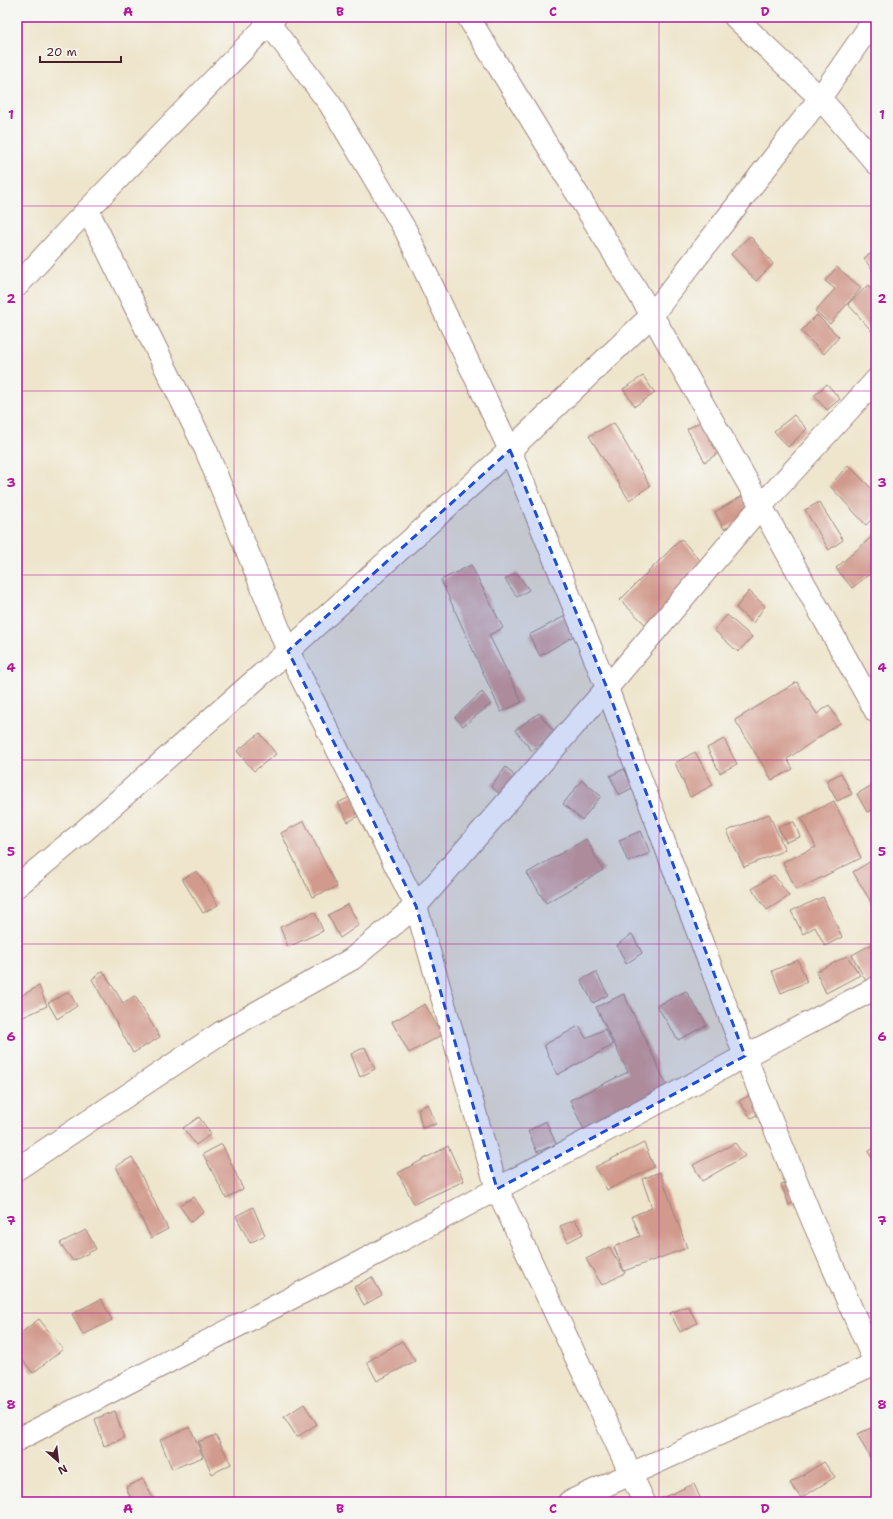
<svg xmlns="http://www.w3.org/2000/svg" width="893" height="1519" font-family="'Shantell Sans',sans-serif">
  <style>
    .building { fill: #d19a8d }
    .lines { fill: none; stroke-linecap: round; stroke-linejoin: round }
    .minor-casing { stroke: #9c827c; stroke-width: 24 }
    .highway-casing { stroke: #9c827c; stroke-width: 24 }
    .minor { stroke: #fff; stroke-width: 22 }
    .highway { stroke: #fff; stroke-width: 22 }
    .marked { fill: #1d4ed8; fill-opacity: 0.2; stroke: #1d4ed8; stroke-width: 3; stroke-dasharray: 8 5; stroke-linejoin: round }
    .grid { fill: none; stroke: #b5179e; stroke-width: 1; stroke-opacity: 0.55 }
    .neatline { fill: none; stroke: #b5179e; stroke-width: 1.5 }
    .grid-label { font-size: 13px; text-anchor: middle; font-weight: bold; fill: #b5179e }
  </style>
  <rect width="100%" height="100%" fill="#f6f6f2"/>
  <filter id="ink" filterUnits="userSpaceOnUse"><feTurbulence type="fractalNoise" baseFrequency=".025" numOctaves="2"/><feDisplacementMap in="SourceGraphic" scale="8" xChannelSelector="R" yChannelSelector="G"/><feConvolveMatrix kernelMatrix="1 2 1 2 8 2 1 2 1" color-interpolation-filters="sRGB"/></filter>
  <filter id="wash" filterUnits="userSpaceOnUse"><feTurbulence type="fractalNoise" baseFrequency=".012" numOctaves="4" result="noise"/><feDisplacementMap in="SourceGraphic" scale="16" xChannelSelector="R" yChannelSelector="G"/><feGaussianBlur stdDeviation="0.9" result="paint"/><feColorMatrix in="noise" values="0 0 0 0 0 0 0 0 0 0 0 0 0 0 0 0 0 1.4 0 .05"/><feComposite in="paint" operator="in"/></filter>
  <g filter="url(#wash)">
    <rect width="100%" height="100%" fill="#eee5cc"/>
    <g id="blocks">
      <g class="building">
        <polygon points="750,236 773,264 756,281 731,254"/>
        <polygon points="876,250 876,276 864,258"/>
        <polygon points="837,267 861,288 830,324 815,311 835,289 825,281"/>
        <polygon points="868,285 876,295 876,336 848,304"/>
        <polygon points="817,315 839,337 824,354 801,331"/>
        <polygon points="643,376 655,393 635,406 623,389"/>
        <polygon points="827,384 840,399 827,410 814,396"/>
        <polygon points="794,415 807,429 788,447 774,431"/>
        <polygon points="702,421 721,451 705,462 687,429"/>
        <polygon points="614,423 650,486 629,500 589,436"/>
        <polygon points="848,465 876,493 876,515 866,525 830,486"/>
        <polygon points="744,495 754,513 724,529 715,512"/>
        <polygon points="819,502 843,540 829,550 805,510"/>
        <polygon points="876,533 876,569 852,588 836,568"/>
        <polygon points="681,539 707,568 647,626 620,600"/>
        <polygon points="471,565 503,628 489,635 522,702 501,712 441,580"/>
        <polygon points="517,573 529,590 517,597 505,579"/>
        <polygon points="749,591 765,606 753,623 736,608"/>
        <polygon points="569,614 579,633 540,656 529,635"/>
        <polygon points="727,615 752,637 738,652 714,630"/>
        <polygon points="797,682 817,714 829,705 840,723 787,759 793,769 772,780 735,720"/>
        <polygon points="482,692 491,704 463,726 455,717"/>
        <polygon points="539,713 555,733 532,751 515,730"/>
        <polygon points="260,733 276,754 254,771 237,751"/>
        <polygon points="724,739 737,764 720,773 707,748"/>
        <polygon points="695,752 713,785 690,797 675,763"/>
        <polygon points="506,767 518,780 502,796 491,786"/>
        <polygon points="624,769 634,787 619,795 610,776"/>
        <polygon points="841,773 852,794 837,801 826,781"/>
        <polygon points="582,780 601,796 582,820 563,804"/>
        <polygon points="876,783 876,807 867,812 857,794"/>
        <polygon points="354,795 362,814 348,822 338,803"/>
        <polygon points="834,801 861,858 796,890 783,862 816,847 801,818"/>
        <polygon points="769,814 785,850 744,867 727,831"/>
        <polygon points="304,821 337,887 312,897 281,833"/>
        <polygon points="794,822 800,837 786,842 778,827"/>
        <polygon points="641,831 650,853 628,862 619,840"/>
        <polygon points="586,839 603,870 546,903 527,873"/>
        <polygon points="876,858 876,905 874,907 853,872"/>
        <polygon points="197,871 218,905 203,913 182,879"/>
        <polygon points="774,875 789,896 767,910 752,889"/>
        <polygon points="823,897 842,937 825,946 815,927 803,934 791,911"/>
        <polygon points="348,904 359,925 340,938 328,915"/>
        <polygon points="315,912 323,931 288,947 280,927"/>
        <polygon points="632,934 642,953 626,964 617,945"/>
        <polygon points="876,942 876,980 868,985 852,955"/>
        <polygon points="847,956 860,975 826,993 816,972"/>
        <polygon points="798,960 807,982 781,993 772,971"/>
        <polygon points="103,971 123,1003 135,996 160,1037 133,1053 92,979"/>
        <polygon points="596,972 608,995 593,1003 581,980"/>
        <polygon points="39,986 47,1006 17,1020 17,998"/>
        <polygon points="686,991 707,1025 678,1040 657,1006"/>
        <polygon points="69,992 77,1006 57,1019 48,1003"/>
        <polygon points="624,994 669,1090 585,1132 570,1100 628,1072 596,1007"/>
        <polygon points="425,1004 442,1035 409,1053 392,1022"/>
        <polygon points="579,1026 586,1038 605,1029 613,1045 557,1075 544,1045"/>
        <polygon points="365,1047 375,1069 360,1077 351,1054"/>
        <polygon points="754,1093 766,1110 751,1118 739,1101"/>
        <polygon points="428,1104 436,1124 422,1128 418,1109"/>
        <polygon points="199,1117 211,1134 196,1145 183,1128"/>
        <polygon points="546,1121 556,1144 537,1152 528,1131"/>
        <polygon points="644,1143 654,1167 607,1190 595,1167"/>
        <polygon points="735,1143 745,1156 702,1181 693,1165"/>
        <polygon points="222,1144 243,1189 226,1198 203,1154"/>
        <polygon points="448,1146 464,1181 414,1204 398,1173"/>
        <polygon points="876,1146 876,1163 868,1152"/>
        <polygon points="132,1157 168,1229 151,1238 116,1166"/>
        <polygon points="660,1172 687,1248 624,1271 614,1247 640,1236 632,1216 652,1208 642,1179"/>
        <polygon points="793,1181 798,1200 789,1205 781,1184"/>
        <polygon points="194,1197 204,1212 191,1222 179,1205"/>
        <polygon points="253,1207 265,1235 250,1243 236,1216"/>
        <polygon points="575,1220 583,1234 568,1242 560,1226"/>
        <polygon points="86,1230 96,1249 73,1261 60,1243"/>
        <polygon points="609,1247 625,1273 602,1285 586,1259"/>
        <polygon points="372,1277 382,1295 364,1305 354,1287"/>
        <polygon points="101,1299 112,1320 83,1335 72,1314"/>
        <polygon points="688,1306 697,1323 680,1332 670,1313"/>
        <polygon points="39,1319 63,1349 33,1373 17,1353 17,1336"/>
        <polygon points="402,1341 415,1361 377,1381 367,1362"/>
        <polygon points="304,1404 317,1424 297,1437 284,1417"/>
        <polygon points="115,1411 124,1438 104,1446 95,1419"/>
        <polygon points="876,1426 876,1462 873,1463 857,1434"/>
        <polygon points="190,1427 203,1457 172,1469 160,1440"/>
        <polygon points="216,1435 231,1464 212,1474 198,1442"/>
        <polygon points="824,1462 835,1477 801,1498 790,1483"/>
        <polygon points="143,1479 154,1500 148,1502 132,1502 126,1487"/>
        <polygon points="694,1484 702,1502 663,1502 662,1498"/>
      </g>
    </g>
  </g>
  <g filter="url(#ink)">
    <use href="#blocks" fill-opacity="0" stroke="#9c827c" stroke-width="1"/>
    <g class="lines">
      <defs>
        <g id="minor">
          <polyline points="264,17 330,104 406,231 510,450 607,688 684,896 745,1056 812,1219 876,1365"/>
          <polyline points="468,17 652,315 761,506 876,712"/>
          <polyline points="735,17 820,98 876,163"/>
          <polyline points="88,211 206,450 288,651 416,906 497,1189 644,1502"/>
          <polyline points="17,286 71,227 275,17"/>
          <polyline points="17,886 84,831 288,651 510,450 652,315 820,98 876,17"/>
          <polyline points="17,1169 222,1032 352,959 416,906 607,688 761,506 876,380"/>
          <polyline points="17,1440 355,1265 745,1056 876,988"/>
        </g>
        <polyline id="highway" points="569,1502 876,1363"/>
      </defs>
      <use href="#minor" class="minor-casing"/>
      <use href="#highway" class="highway-casing"/>
      <use href="#minor" class="minor"/>
      <use href="#highway" class="highway"/>
    </g>
  </g>
  <path class="marked" d="M510 450 607 688 745 1056 497 1189 416 906 288 651Z"/>
  <path class="grid" d="M234 17V1502M446 17V1502M659 17V1502M17 206H876M17 391H876M17 575H876M17 760H876M17 944H876M17 1128H876M17 1313H876"/>
  <rect width="893" height="1519" fill="none" stroke="#f6f6f2" stroke-width="44"/>
  <g transform="translate(58 1461) rotate(152)" stroke="#f6f6f2" stroke-width="3" paint-order="stroke">
  <path d="M0-3L7 15L0 10L-7 15Z" fill="#4a1f2b"/>
  <text y="-6" font-size="11" font-weight="bold" text-anchor="middle" fill="#4a1f2b">N</text>
  </g>
  <path d="M40 56v6h81v-6" fill="none" stroke="#4a1f2b" stroke-width="2"/>
  <text x="46" y="56" font-size="12" fill="#4a1f2b" stroke="#f6f6f2" stroke-width="3" paint-order="stroke">20 m</text>
  <rect x="22" y="22" width="849" height="1475" class="neatline"/>
  <g class="grid-label">
    <text x="128" y="16">A</text>
    <text x="340" y="16">B</text>
    <text x="553" y="16">C</text>
    <text x="765" y="16">D</text>
    <text x="11" y="119">1</text>
    <text x="882" y="119">1</text>
    <text x="11" y="303">2</text>
    <text x="882" y="303">2</text>
    <text x="11" y="487">3</text>
    <text x="882" y="487">3</text>
    <text x="11" y="672">4</text>
    <text x="882" y="672">4</text>
    <text x="11" y="856">5</text>
    <text x="882" y="856">5</text>
    <text x="11" y="1041">6</text>
    <text x="882" y="1041">6</text>
    <text x="11" y="1225">7</text>
    <text x="882" y="1225">7</text>
    <text x="11" y="1409">8</text>
    <text x="882" y="1409">8</text>
    <text x="128" y="1513">A</text>
    <text x="340" y="1513">B</text>
    <text x="553" y="1513">C</text>
    <text x="765" y="1513">D</text>
  </g>
</svg>
